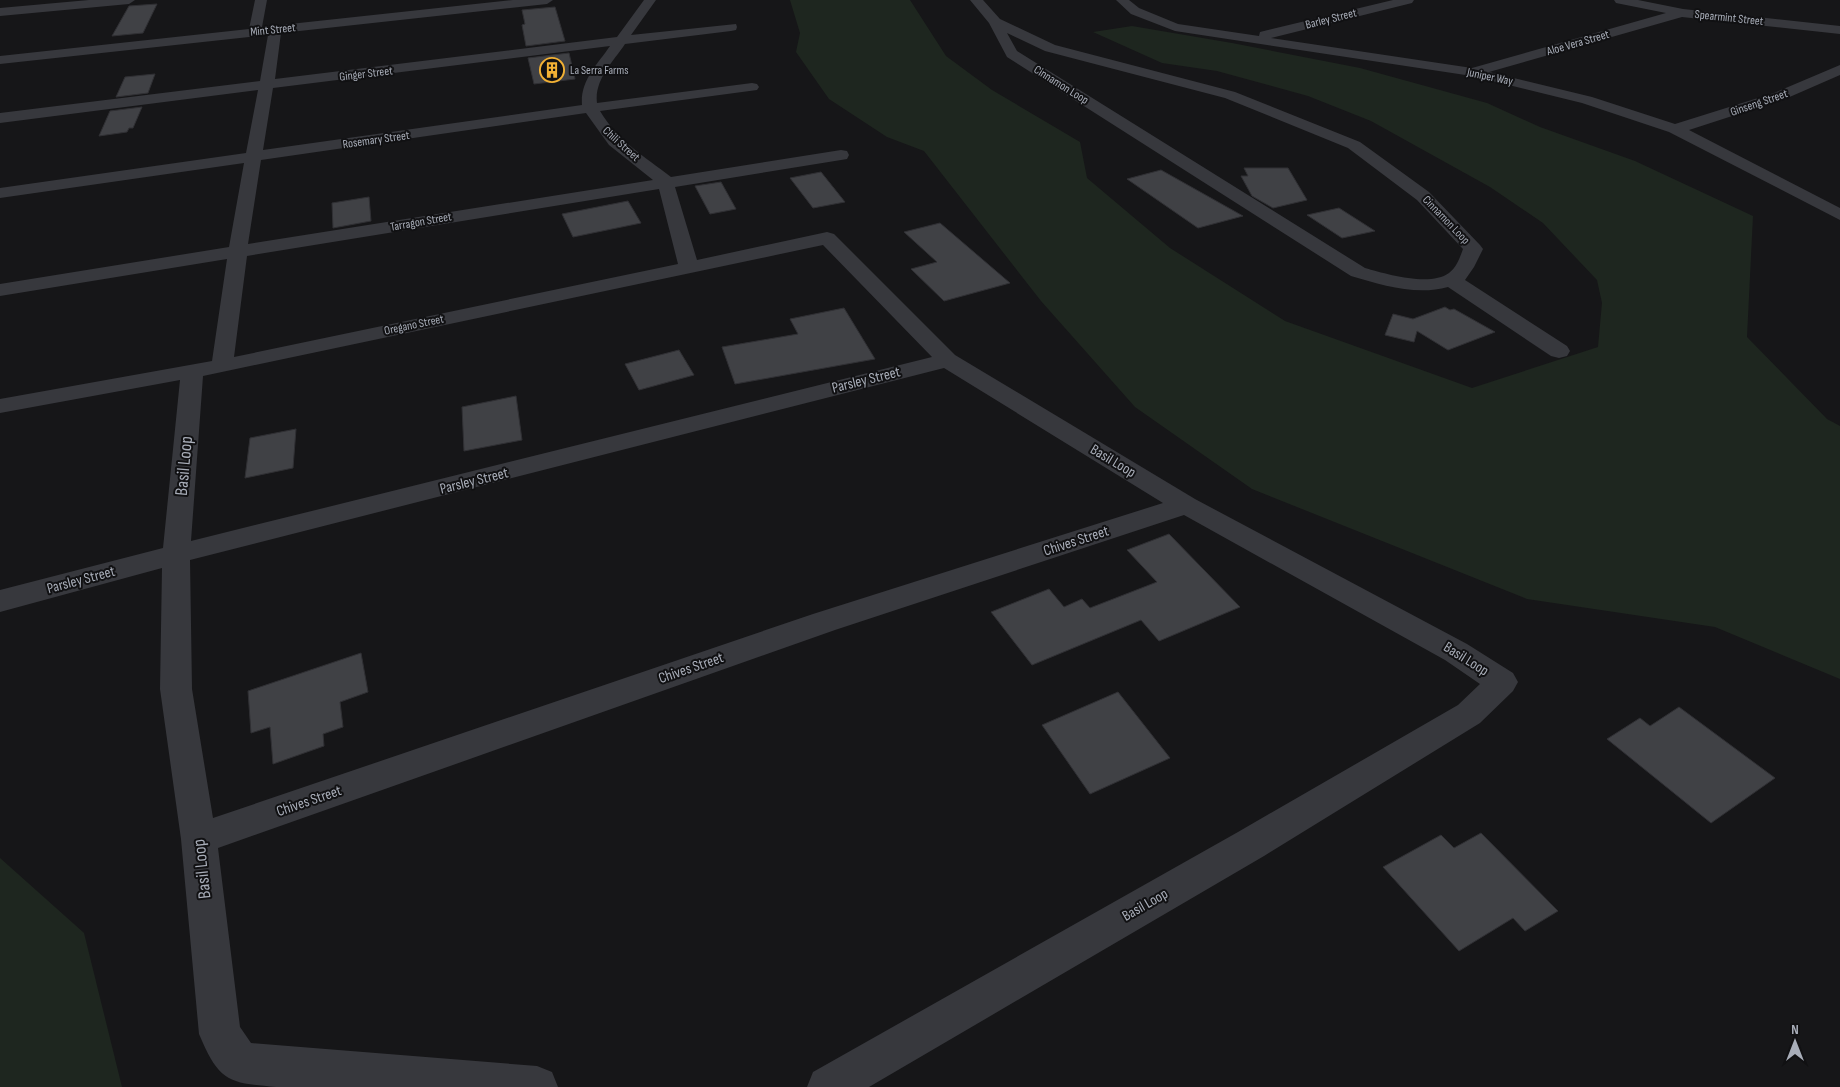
<svg xmlns="http://www.w3.org/2000/svg" width="1840" height="1087" font-family="'Sofia Sans Condensed',sans-serif">
  <style>
    .green { fill: #1e261f }
    .building { fill: #404145; stroke: #303034 }
    .lines { fill: none; stroke-linecap: round; stroke-linejoin: round }
    .minor { fill: #37383d; fill-rule: evenodd }
    .labels { text-anchor: middle; dominant-baseline: central; stroke-width: 4; stroke-linejoin: round; paint-order: stroke }
    .far-street-label { font-size: 12px; fill: #a8adb8; stroke: #111113 }
    .far-poi-label { font-size: 12px; fill: #a8adb8; stroke: #111113; text-anchor: start }
    .street-label { font-size: 15px; fill: #a8adb8; stroke: #111113 }
    .near-street-label { font-size: 18px; fill: #a8adb8; stroke: #111113 }
  </style>
  <rect width="100%" height="100%" fill="#161618"/>
  <g class="green">
    <polygon points="790,0 910,0 946,56 992,90 1080,142 1087,178 1170,248 1285,321 1472,388 1598,347 1602,303 1597,280 1543,223 1490,187 1371,121 1308,96 1217,71 1162,63 1093,32 1132,26 1232,43 1360,68 1487,103 1540,127 1635,161 1753,216 1747,337 1827,419 1840,426 1840,679 1715,627 1527,599 1252,489 1135,407 1041,301 924,151 887,137 829,99 796,52 800,33"/>
    <polygon points="0,858 84,933 122,1087 0,1087"/>
  </g>
  <g class="building">
    <polygon points="157,4 143,33 112,36 129,6"/>
    <polygon points="555,7 565,41 526,46 522,25 525,24 522,10"/>
    <polygon points="569,53 575,79 534,84 528,58"/>
    <polygon points="155,74 148,93 116,97 125,77"/>
    <polygon points="142,107 133,128 129,128 127,132 99,136 110,111"/>
    <polygon points="1244,168 1288,168 1307,200 1273,208 1252,196 1241,176 1248,176"/>
    <polygon points="1161,170 1243,216 1198,228 1127,179"/>
    <polygon points="821,172 845,202 813,208 790,178"/>
    <polygon points="721,182 736,209 710,214 695,186"/>
    <polygon points="369,197 371,221 333,228 332,203"/>
    <polygon points="628,201 641,223 573,237 562,214"/>
    <polygon points="1339,208 1375,231 1342,238 1307,215"/>
    <polygon points="940,223 1010,283 944,301 911,269 937,262 904,232"/>
    <polygon points="1445,307 1450,310 1454,309 1495,332 1448,350 1417,331 1414,342 1385,335 1393,314 1413,319"/>
    <polygon points="844,308 875,359 735,384 722,347 798,334 790,319"/>
    <polygon points="679,350 694,375 639,390 625,364"/>
    <polygon points="516,396 522,440 464,451 462,407"/>
    <polygon points="296,429 293,468 245,478 250,438"/>
    <polygon points="1169,534 1240,607 1159,641 1141,620 1032,665 991,612 1049,589 1064,607 1082,599 1090,608 1157,582 1127,550"/>
    <polygon points="361,653 368,692 340,702 343,727 323,734 324,746 273,764 270,727 251,733 248,691"/>
    <polygon points="1118,692 1170,758 1090,794 1042,725"/>
    <polygon points="1679,707 1775,778 1711,823 1607,739 1640,718 1650,726"/>
    <polygon points="1481,833 1558,911 1525,931 1513,918 1459,951 1383,867 1441,835 1454,848"/>
  </g>
  <g class="lines">
    <g class="minor">
      <polygon points="89,0 135,0 129,4 0,16 0,8"/>
      <path d="M255 0H267L262 27 513 0H553L547 4 281 33 275 79 617 37 644 0H656L631 35 736 24 737 27 736 30 731 31 625 44C613 62 594 80 597 103L752 83 757 84 759 87 757 90 600 111C617 140 645 157 671 177L841 150 847 151 849 155 847 159 841 160 675 187 697 260 827 232 834 234 955 355 1195 499 1467 644 1513 673 1518 682 1513 691 1480 723 1264 856 869 1087H807L813 1072 1238 832 1458 705 1480 684 1445 660 1184 515 835 630 218 848 240 1027 251 1043 537 1066 552 1072 558 1087H276C227 1083 219 1081 199 1034L181 839 160 689 162 568 0 612V590L163 548 180 380 0 413V399L212 361 227 259 0 296V284L229 247 244 163 0 198V188L246 153 258 90 0 123V113L260 81 268 35 0 64V56L249 29ZM610 46C597 65 580 81 582 105L263 150 273 88ZM586 113 609 145 653 180 248 244 261 160ZM659 189 678 264 234 357 247 256ZM823 245 932 357 191 541 203 376ZM944 368 1163 503 813 614 213 818 192 689 190 560Z"/>
      <path d="M970 0H983L1000 19 1055 45 1235 92 1360 142 1429 192 1480 245 1483 249 1474 267 1465 280 1567 346 1570 351 1567 356 1559 358 1551 356 1448 287C1416 296 1382 285 1351 276L1007 57 989 23ZM1007 33 1045 51 1225 98 1348 148 1417 200 1463 249C1460 257 1457 267 1449 273 1430 287 1386 274 1365 268L1017 51Z"/>
      <polygon points="1116,0 1129,0 1139,8 1178,24 1259,36 1260,32 1393,0 1414,0 1412,3 1271,38 1472,68 1666,13 1616,3 1614,0 1638,0 1683,9 1840,26 1840,34 1682,17 1489,72 1592,97 1675,124 1774,93 1840,65 1840,75 1785,99 1689,130 1840,208 1840,220 1669,132 1582,103 1472,76 1175,31 1131,14"/>
    </g>
  </g>
  <defs>
    <symbol id="building-ring" viewBox="-11 -11 22 22"><circle r="9.5" fill="#111113" stroke="#f2b134" stroke-width="1.5"/><path d="M-4-6H4V6H1V3H-1V6H-4ZM-2.5-4.3h1.7v1.8h-1.7ZM.8-4.3h1.7v1.8H.8ZM-2.5-1h1.7V.8h-1.7ZM.8-1h1.7V.8H.8Z" fill="#f2b134"/></symbol>
  </defs>
  <g fill-rule="evenodd">
    <use href="#building-ring" x="538" y="56" width="28" height="28"/>
  </g>
  <g class="labels">
    <g class="far-street-label">
      <text transform="translate(1729 18) rotate(6)">Spearmint Street</text>
      <text transform="translate(1331 19) rotate(-14)">Barley Street</text>
      <text transform="translate(273 30) rotate(-6)">Mint Street</text>
      <text transform="translate(1578 43) rotate(-16)">Aloe Vera Street</text>
      <text transform="translate(366 74) rotate(-7)">Ginger Street</text>
      <text transform="translate(1490 77) rotate(12)">Juniper Way</text>
      <text transform="translate(1061 85) rotate(32)">Cinnamon Loop</text>
      <text transform="translate(1759 103) rotate(-19)">Ginseng Street</text>
      <text transform="translate(376 140) rotate(-8)">Rosemary Street</text>
      <text transform="translate(621 144) rotate(42)">Chili Street</text>
      <text transform="translate(1446 220) rotate(46)">Cinnamon Loop</text>
      <text transform="translate(421 222) rotate(-10)">Tarragon Street</text>
      <text transform="translate(414 325) rotate(-12)">Oregano Street</text>
    </g>
    <g class="far-poi-label">
      <text x="570" y="70">La Serra Farms</text>
    </g>
    <g class="street-label">
      <text transform="translate(866 380) rotate(-14)">Parsley Street</text>
      <text transform="translate(1113 461) rotate(31)">Basil Loop</text>
      <text transform="translate(474 481) rotate(-14)">Parsley Street</text>
      <text transform="translate(1076 541) rotate(-18)">Chives Street</text>
      <text transform="translate(81 580) rotate(-15)">Parsley Street</text>
      <text transform="translate(1466 659) rotate(32)">Basil Loop</text>
      <text transform="translate(691 668) rotate(-19)">Chives Street</text>
      <text transform="translate(309 801) rotate(-19)">Chives Street</text>
      <text transform="translate(1145 905) rotate(-30)">Basil Loop</text>
    </g>
    <g class="near-street-label">
      <text transform="translate(184 466) rotate(-85)">Basil Loop</text>
      <text transform="translate(202 869) rotate(-96)">Basil Loop</text>
    </g>
  </g>
  <g transform="translate(1795 1042)" stroke="#111113" stroke-width="4" paint-order="stroke">
  <path d="M0-4L9 19L0 12L-9 19Z" fill="#a8adb8"/>
  <text y="-8" font-size="14" font-weight="bold" text-anchor="middle" fill="#a8adb8">N</text>
  </g>
</svg>
